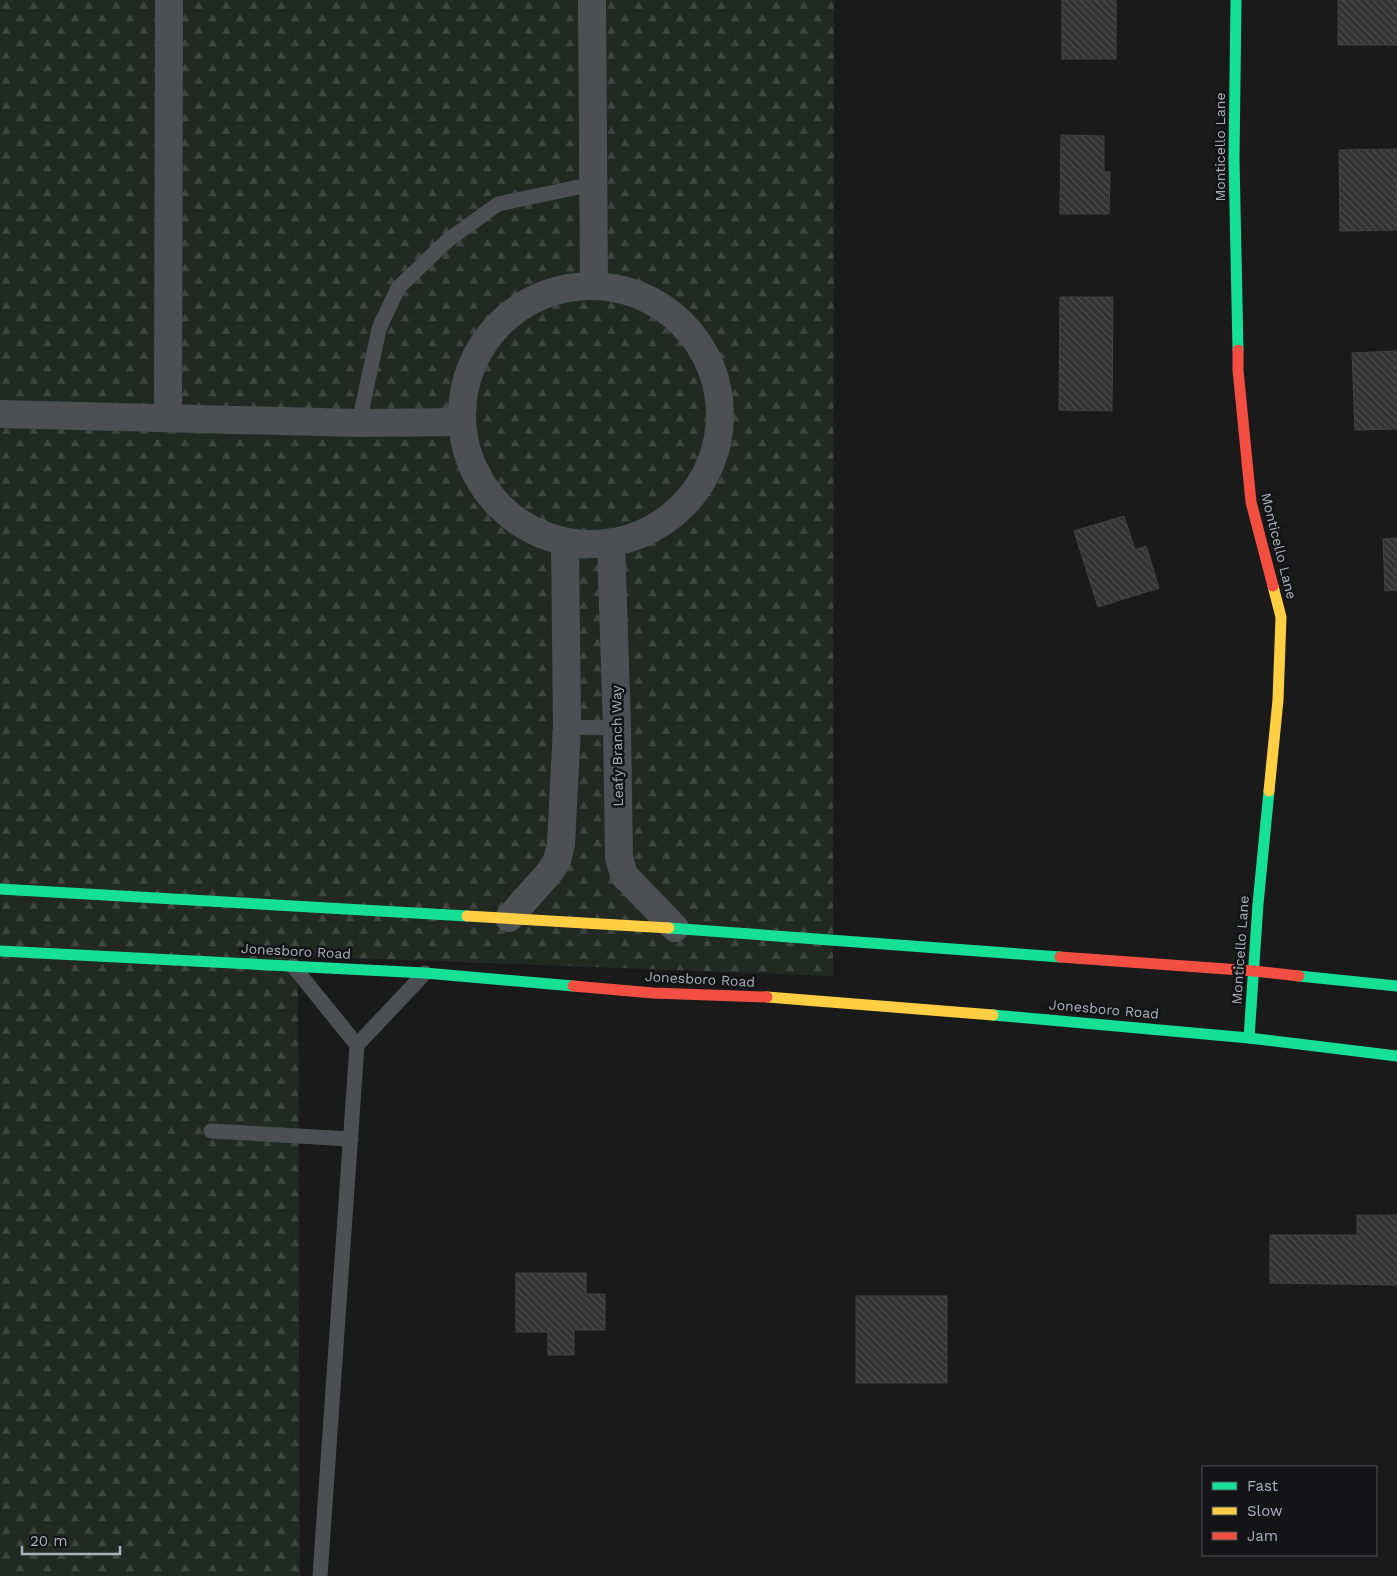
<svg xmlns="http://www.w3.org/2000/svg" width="1397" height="1576" font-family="'Work Sans',sans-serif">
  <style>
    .forest { fill: url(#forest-firs) }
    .building { fill: url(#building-back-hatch); stroke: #424346 }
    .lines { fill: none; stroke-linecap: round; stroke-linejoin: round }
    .lane { stroke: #4e4f53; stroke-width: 15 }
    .street { stroke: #4e4f53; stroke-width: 28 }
    .fast { stroke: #16e098; stroke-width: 11 }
    .slow { stroke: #ffcf43; stroke-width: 11 }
    .jam { stroke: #f24e42; stroke-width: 11 }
    .labels { text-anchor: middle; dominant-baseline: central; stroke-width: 5; stroke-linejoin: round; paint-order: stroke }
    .street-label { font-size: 14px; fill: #acb1ba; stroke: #141416 }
  </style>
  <defs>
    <pattern id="forest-firs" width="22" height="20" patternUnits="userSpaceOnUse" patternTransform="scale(1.25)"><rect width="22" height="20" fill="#222923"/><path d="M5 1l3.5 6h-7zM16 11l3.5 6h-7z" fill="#3f4641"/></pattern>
    <pattern id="building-back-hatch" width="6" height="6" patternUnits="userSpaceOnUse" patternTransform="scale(1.25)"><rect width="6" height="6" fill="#333334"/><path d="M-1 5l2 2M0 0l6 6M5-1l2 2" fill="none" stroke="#4e4e4f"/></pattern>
  </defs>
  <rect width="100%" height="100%" fill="#1a1a1a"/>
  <polygon class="forest" points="0,0 834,0 833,976 298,956 300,1576 0,1576"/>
  <g class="building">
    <rect x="1062" y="0" width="54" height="59"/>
    <rect x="1338" y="0" width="59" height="45"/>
    <polygon points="1061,135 1104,136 1104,172 1110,172 1109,214 1060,214"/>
    <polygon points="1396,149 1397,230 1340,231 1339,150"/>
    <polygon points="1060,297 1113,297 1112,411 1059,410"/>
    <polygon points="1397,351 1397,429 1355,430 1352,353"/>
    <polygon points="1124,516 1135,550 1146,546 1159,588 1098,607 1074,531"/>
    <polygon points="1397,538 1397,590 1385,591 1383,539"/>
    <polygon points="1357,1215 1397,1215 1397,1285 1270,1283 1270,1235 1357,1235"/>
    <polygon points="516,1273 586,1273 586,1294 605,1294 605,1330 574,1330 574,1355 548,1355 548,1332 516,1332"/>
    <rect x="856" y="1296" width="91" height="87"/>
  </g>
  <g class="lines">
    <g class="lane">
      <polyline points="359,423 379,329 398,288 448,240 498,204 593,184"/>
      <polyline points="567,727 617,728"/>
      <polyline points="293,966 357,1045"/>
      <polyline points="211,1131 351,1139"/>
      <polyline points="320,1576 357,1045 425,973"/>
    </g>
    <g class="street">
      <polyline points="592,0 594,286"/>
      <circle cx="591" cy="415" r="129"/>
      <polyline points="0,414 359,423 462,422"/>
      <polyline points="168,418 169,0"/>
      <polyline points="611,543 617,728 619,857 624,875 675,928"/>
      <polyline points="509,918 549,873 557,861 561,844 567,727 565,542"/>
    </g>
    <g class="fast">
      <polyline points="1236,0 1234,159 1238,350"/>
      <polyline points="0,889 467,916"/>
      <polyline points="669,928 1060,957"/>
      <polyline points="0,951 425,973 573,986"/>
      <polyline points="1299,976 1397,986"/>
      <polyline points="993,1015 1249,1038 1397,1056"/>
      <polyline points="1249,1038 1258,904 1269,791"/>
    </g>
    <g class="slow">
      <polyline points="1269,791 1278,700 1281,617 1273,586"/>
      <polyline points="467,916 669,928"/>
      <polyline points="767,997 993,1015"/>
    </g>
    <g class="jam">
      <polyline points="1238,350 1238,370 1251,502 1273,586"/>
      <polyline points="1060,957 1254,971 1299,976"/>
      <polyline points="573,986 653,993 767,997"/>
    </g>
  </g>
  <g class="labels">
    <g class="street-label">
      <text transform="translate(1220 147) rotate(-90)">Monticello Lane</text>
      <text transform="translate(1279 546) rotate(76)">Monticello Lane</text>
      <text transform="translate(617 746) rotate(-91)">Leafy Branch Way</text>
      <text transform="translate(1240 950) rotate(-86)">Monticello Lane</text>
      <text transform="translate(296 951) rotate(3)">Jonesboro Road</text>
      <text transform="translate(700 979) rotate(3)">Jonesboro Road</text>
      <text transform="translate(1104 1009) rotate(5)">Jonesboro Road</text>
    </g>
  </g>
  <rect x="1202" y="1466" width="175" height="90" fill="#141416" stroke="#515358"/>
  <rect x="1212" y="1482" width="25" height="8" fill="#16e098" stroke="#515358"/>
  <text x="1247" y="1491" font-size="15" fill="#acb1ba">Fast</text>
  <rect x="1212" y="1507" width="25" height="8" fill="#ffcf43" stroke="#515358"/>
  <text x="1247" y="1516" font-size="15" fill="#acb1ba">Slow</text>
  <rect x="1212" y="1532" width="25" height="8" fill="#f24e42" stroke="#515358"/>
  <text x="1247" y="1541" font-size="15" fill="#acb1ba">Jam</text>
  <path d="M22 1546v8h98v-8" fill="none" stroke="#acb1ba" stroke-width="2.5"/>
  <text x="30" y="1546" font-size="15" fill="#acb1ba" stroke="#141416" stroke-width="4" paint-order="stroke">20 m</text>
</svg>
